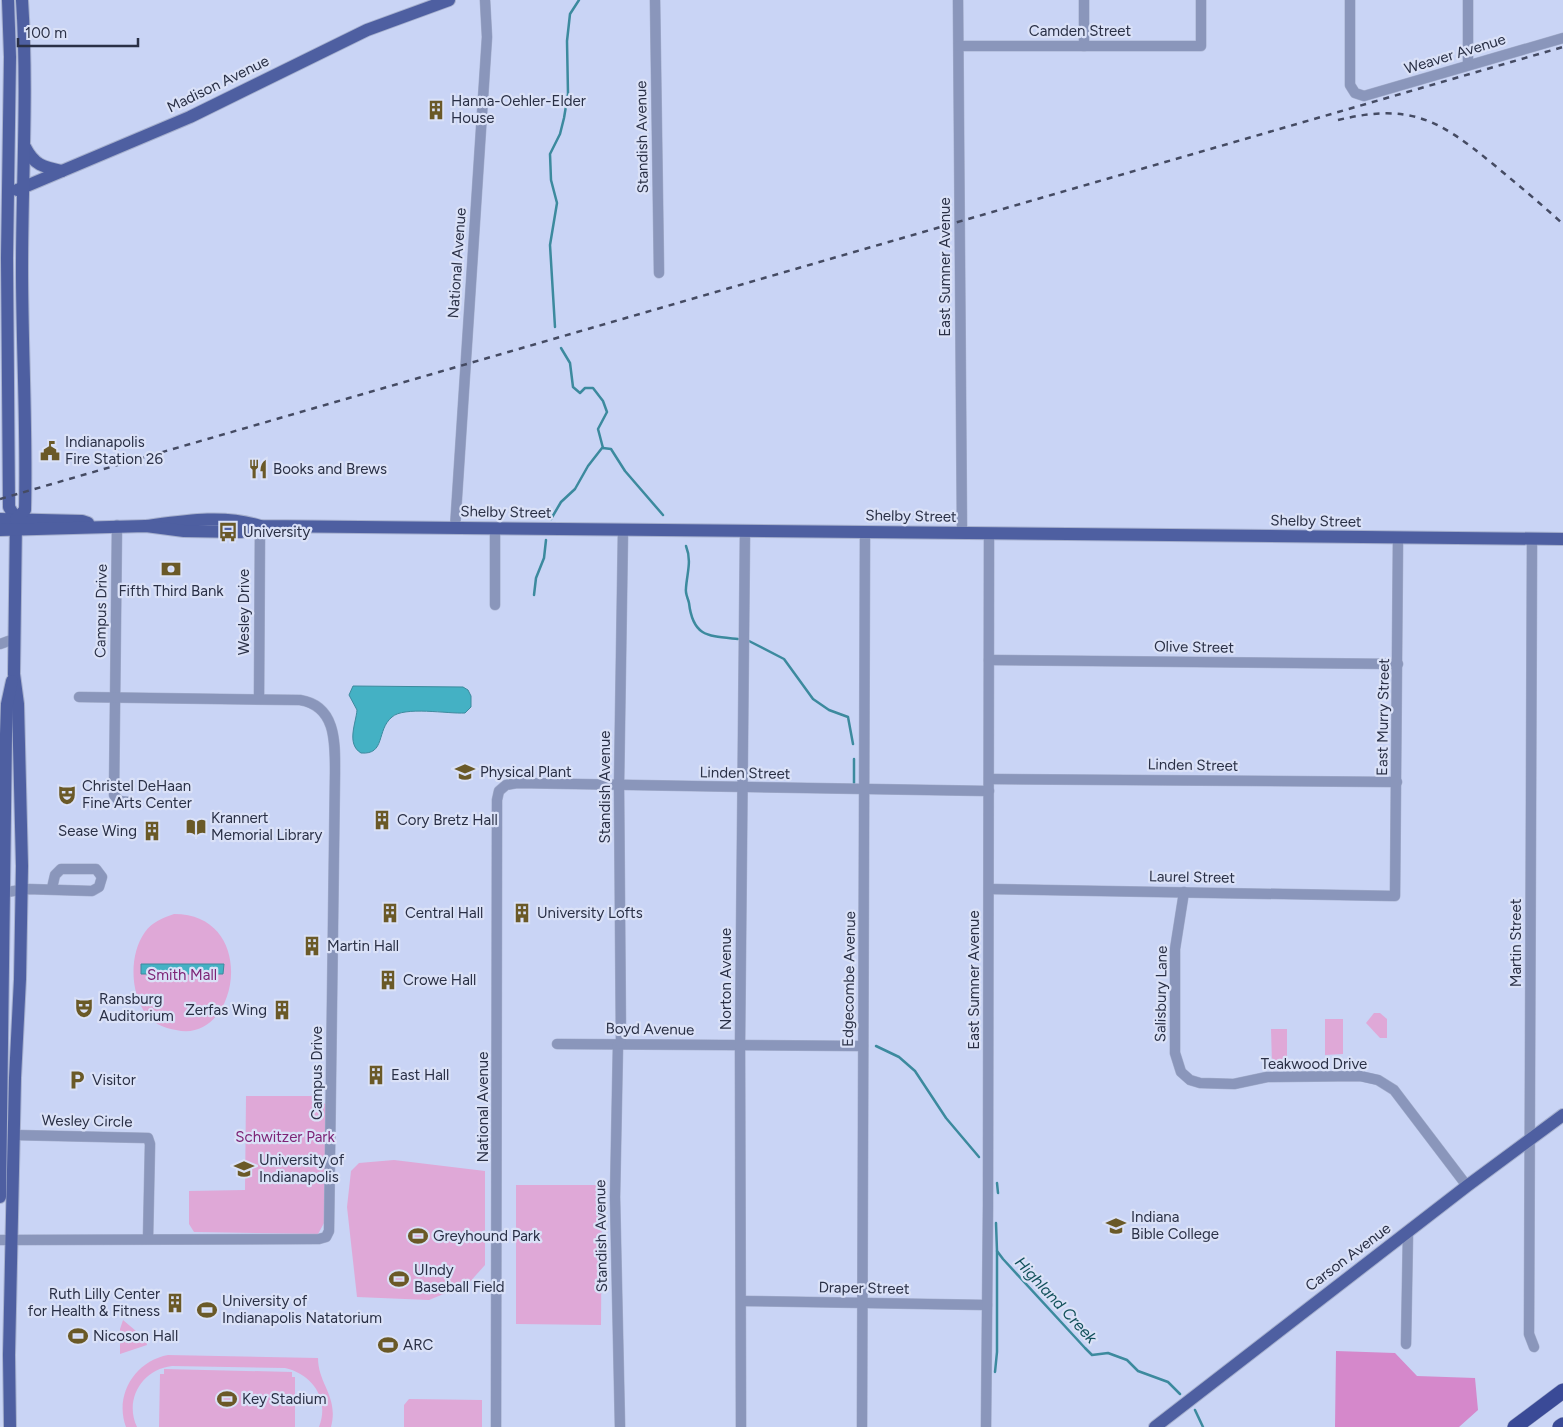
<svg xmlns="http://www.w3.org/2000/svg" width="1563" height="1427" font-family="Figtree,sans-serif">
  <style>
    .green { fill: #dfa8d7 }
    .forest { fill: #d588cb }
    .water { fill: #44b1c4; stroke: #3c8a9e }
    .lines { fill: none; stroke-linecap: round; stroke-linejoin: round }
    .stream { stroke: #3c8a9e; stroke-width: 2.5 }
    .minor-casing { stroke: #a6b0ce; stroke-width: 11 }
    .major-casing { stroke: #a6b0ce; stroke-width: 14 }
    .highway-casing { stroke: #a6b0ce; stroke-width: 16 }
    .minor { stroke: #8a96bb; stroke-width: 10 }
    .major { stroke: #4e5fa1; stroke-width: 12 }
    .highway { stroke: #3a4a97; stroke-width: 15 }
    .rail { stroke: #454b63; stroke-width: 2.5; stroke-dasharray: 6 6; stroke-linecap: butt }
    .labels { text-anchor: middle; dominant-baseline: central; stroke-width: 4.5; stroke-linejoin: round; paint-order: stroke }
    .street-label { font-size: 15px; fill: #2a3046; stroke: #dae1f7 }
    .poi-label { font-size: 15px; fill: #2a3046; stroke: #dae1f7; text-anchor: start }
    .park-label { font-size: 15px; fill: #7d2476; stroke: #dae1f7 }
    .water-label { font-size: 16px; font-style: italic; fill: #11505a; stroke: #dae1f7 }
  </style>
  <rect width="100%" height="100%" fill="#c9d4f5"/>
  <g class="green">
    <path d="M174 914C260 914 239 1045 176 1030 164 1028 154 1024 146 1014 130 993 129 954 145 932 152 922 163 918 174 914Z"/>
    <polygon points="1374,1013 1380,1013 1387,1019 1387,1038 1380,1038 1366,1023"/>
    <polygon points="1325,1019 1343,1019 1343,1054 1325,1055"/>
    <polygon points="1271,1029 1287,1029 1287,1064 1272,1064"/>
    <polygon points="246,1096 317,1096 326,1105 324,1223 318,1234 194,1232 189,1224 189,1191 245,1190"/>
    <polygon points="394,1160 485,1171 485,1265 468,1284 429,1300 357,1297 347,1207 351,1171 359,1163"/>
    <polygon points="516,1185 602,1185 601,1325 516,1324"/>
    <polygon points="123,1320 143,1337 146,1337 147,1345 120,1354 120,1329"/>
    <path d="M168 1355 318 1358C318 1384 339 1397 331 1427H319C330 1399 312 1374 285 1368L172 1366C142 1369 124 1400 137 1427H126C114 1395 135 1361 168 1355Z"/>
    <polygon points="164,1369 292,1372 292,1377 295,1377 295,1427 159,1427 160,1374 164,1374"/>
    <polygon points="409,1399 482,1400 482,1427 404,1427 404,1405"/>
  </g>
  <polygon class="forest" points="1336,1351 1395,1353 1417,1376 1475,1378 1478,1410 1459,1427 1335,1427"/>
  <g class="water">
    <path d="M353 686 463 687 468 690 471 696V707L465 713C448 714 404 706 392 717 376 730 386 755 361 753 346 744 356 723 357 710L349 695Z"/>
    <polygon points="141,964 224,964 223,974 141,974"/>
  </g>
  <g class="lines">
    <g class="stream">
      <polyline points="555,327 550,245 557,203 551,180 550,154 560,134 564,118 568,94 567,41 570,14 579,0"/>
      <polyline points="561,348 570,363 573,387 580,393 585,388 593,388 603,401 607,412 598,429 603,448"/>
      <polyline points="603,448 611,449 625,471 663,515"/>
      <polyline points="551,519 561,502 575,489 588,466 602,448"/>
      <path d="M686 546C692 561 687 573 686 588 685 594 688 598 689 603 693 637 708 636 738 639"/>
      <polyline points="534,595 536,578 544,558 546,540"/>
      <polyline points="749,641 784,659 813,699 829,710 848,717 853,744"/>
      <polyline points="854,759 854,783"/>
      <polyline points="876,1046 899,1057 915,1071 946,1118 979,1157"/>
      <polyline points="997,1183 998,1193"/>
      <polyline points="996,1223 997,1251 1003,1259 1085,1348 1092,1355 1108,1353 1127,1360 1138,1371 1168,1382 1180,1394"/>
      <polyline points="995,1372 997,1352 997,1251"/>
      <polyline points="1195,1410 1203,1427"/>
    </g>
    <defs>
      <g id="minor">
        <polyline points="655,0 659,273"/>
        <polyline points="958,0 962,533"/>
        <polyline points="1084,0 1084,46"/>
        <polyline points="1350,0 1350,85 1355,93 1364,96 1563,38"/>
        <polyline points="1468,0 1468,65"/>
        <polyline points="959,46 1201,46 1201,0"/>
        <polyline points="117,525 114,795 119,801 129,802"/>
        <polyline points="455,528 487,37 485,0"/>
        <polyline points="1532,539 1529,1334 1534,1347"/>
        <polyline points="495,605 495,528"/>
        <polyline points="0,644 14,639"/>
        <polyline points="989,660 1398,664"/>
        <polyline points="259,699 260,526"/>
        <polyline points="989,779 1397,782"/>
        <polyline points="989,889 1395,896 1398,538"/>
        <polyline points="1184,892 1175,949 1175,1053 1181,1072 1190,1080 1200,1083 1234,1084 1267,1077 1360,1076 1378,1080 1394,1090 1467,1186"/>
        <polyline points="0,893 27,889 92,891 99,887 102,877 96,869 61,869 55,875 52,888"/>
        <polyline points="557,1044 863,1046"/>
        <polyline points="618,1044 615,1197 620,1427"/>
        <polyline points="621,1044 619,786 623,530"/>
        <polyline points="14,1135 148,1138 150,1144 148,1239"/>
        <path d="M0 1240 319 1239 326 1237 329 1231 335 773C335 744 337 706 300 700L79 697"/>
        <polyline points="742,1301 987,1305"/>
        <polyline points="1406,1344 1408,1232"/>
        <polyline points="496,1427 497,800 499,791 506,785 517,783 989,791"/>
        <polyline points="741,1427 740,1045 745,531"/>
        <polyline points="862,1427 865,532"/>
        <polyline points="986,1427 988,1206 989,533"/>
      </g>
      <g id="major">
        <polyline points="8,0 10,57 7,258 9,507 16,519 14,674 18,704 22,866 20,979 15,1078 9,1355 10,1427"/>
        <path d="M25 147C34 165 43 167 62 171"/>
        <polyline points="17,190 190,117 367,30 449,0"/>
        <polyline points="0,519 82,521 88,523"/>
        <path d="M16 519 25 510C27 429 22 349 22 268 22 179 28 90 22 0"/>
        <path d="M146 526C183 521 224 514 260 526L1563 539"/>
        <polyline points="0,530 146,526 184,531 241,532 260,526"/>
        <polyline points="0,1197 6,734 7,704 12,681"/>
        <polyline points="1155,1427 1467,1186 1563,1115"/>
      </g>
      <g id="highway">
        <polyline points="1515,1427 1563,1391"/>
        <polyline points="1560,1427 1563,1425"/>
      </g>
    </defs>
    <use href="#minor" class="minor-casing"/>
    <use href="#major" class="major-casing"/>
    <use href="#highway" class="highway-casing"/>
    <use href="#minor" class="minor"/>
    <use href="#major" class="major"/>
    <use href="#highway" class="highway"/>
    <g class="rail">
      <path d="M1338 120C1410 103 1438 119 1493 164 1517 184 1540 203 1563 224"/>
      <polyline points="0,499 1563,47"/>
    </g>
  </g>
  <defs>
    <symbol id="building-bare" viewBox="-9 -9 18 18"><path d="M-4-6H4V6H1V3H-1V6H-4ZM-2.5-4.3h1.7v1.8h-1.7ZM.8-4.3h1.7v1.8H.8ZM-2.5-1h1.7V.8h-1.7ZM.8-1h1.7V.8H.8Z" fill="#6a5927" stroke="#dae1f7" stroke-width="2.5" paint-order="stroke"/></symbol>
    <symbol id="civic-bare" viewBox="-9 -9 18 18"><path d="M-.6-6.5H3V-4.5H.6V-3L4-1V1h2V6H-6V1h2V-1L-.6-3ZM-1.2 2.5V6h2.4V2.5Z" fill="#6a5927" stroke="#dae1f7" stroke-width="2.5" paint-order="stroke"/></symbol>
    <symbol id="restaurant-bare" viewBox="-9 -9 18 18"><path d="M-5-6h1v4h1v-4h1v4h1v-4h1v5L-1.5 .5V6h-2V.5L-5-1ZM5-6V6H3V1.5H1.5Q1.5-4 5-6Z" fill="#6a5927" stroke="#dae1f7" stroke-width="2.5" paint-order="stroke"/></symbol>
    <symbol id="bus-bare" viewBox="-9 -9 18 18"><path d="M-5-6H5V4H4V6H2V4H-2V6H-4V4H-5ZM-3.5-4V0h7V-4ZM-3.5 1.2v1.5H-2V1.2ZM2 1.2v1.5H3.5V1.2Z" fill="#6a5927" stroke="#dae1f7" stroke-width="2.5" paint-order="stroke"/></symbol>
    <symbol id="bank-bare" viewBox="-9 -9 18 18"><path d="M-6-4H6V4H-6ZM0-2.3a2.3 2.3 0 1 0 0 4.6a2.3 2.3 0 1 0 0-4.6Z" fill="#6a5927" stroke="#dae1f7" stroke-width="2.5" paint-order="stroke"/></symbol>
    <symbol id="university-bare" viewBox="-9 -9 18 18"><path d="M0-5L7-2L0 1L-7-2ZM-4 1L0 2.5L4 1V4Q0 6-4 4Z" fill="#6a5927" stroke="#dae1f7" stroke-width="2.5" paint-order="stroke"/></symbol>
    <symbol id="theatre-bare" viewBox="-9 -9 18 18"><path d="M-5-5.5Q0-4 5-5.5V0Q5 5 0 6Q-5 5-5 0ZM-3.3-2.5H-1v1.5H-3.3ZM1-2.5H3.3v1.5H1ZM-2.8 1Q0 5.5 2.8 1Z" fill="#6a5927" stroke="#dae1f7" stroke-width="2.5" paint-order="stroke"/></symbol>
    <symbol id="library-bare" viewBox="-9 -9 18 18"><path d="M-6-4Q-3-5.5-.7-3.5V5Q-3 3-6 4ZM6-4Q3-5.5 .7-3.5V5Q3 3 6 4Z" fill="#6a5927" stroke="#dae1f7" stroke-width="2.5" paint-order="stroke"/></symbol>
    <symbol id="parking-bare" viewBox="-9 -9 18 18"><path d="M-3.5-5.5H1a3.5 3.5 0 0 1 0 7H-1V5.5H-3.5ZM-1-3.4V-.6H.8a1.4 1.4 0 0 0 0-2.8Z" fill="#6a5927" stroke="#dae1f7" stroke-width="2.5" paint-order="stroke"/></symbol>
    <symbol id="stadium-bare" viewBox="-9 -9 18 18"><path d="M0-5a6.5 5 0 1 0 0 10a6.5 5 0 1 0 0-10ZM-3.5-1.8h7v3.6h-7Z" fill="#6a5927" stroke="#dae1f7" stroke-width="2.5" paint-order="stroke"/></symbol>
  </defs>
  <g fill-rule="evenodd">
    <use href="#building-bare" x="422" y="96" width="28" height="28"/>
    <use href="#civic-bare" x="36" y="437" width="28" height="28"/>
    <use href="#restaurant-bare" x="244" y="455" width="28" height="28"/>
    <use href="#bus-bare" x="214" y="518" width="28" height="28"/>
    <use href="#bank-bare" x="157" y="555" width="28" height="28"/>
    <use href="#university-bare" x="451" y="758" width="28" height="28"/>
    <use href="#theatre-bare" x="53" y="781" width="28" height="28"/>
    <use href="#building-bare" x="368" y="806" width="28" height="28"/>
    <use href="#library-bare" x="182" y="813" width="28" height="28"/>
    <use href="#building-bare" x="138" y="817" width="28" height="28"/>
    <use href="#building-bare" x="376" y="899" width="28" height="28"/>
    <use href="#building-bare" x="508" y="899" width="28" height="28"/>
    <use href="#building-bare" x="298" y="932" width="28" height="28"/>
    <use href="#building-bare" x="374" y="966" width="28" height="28"/>
    <use href="#theatre-bare" x="70" y="994" width="28" height="28"/>
    <use href="#building-bare" x="268" y="996" width="28" height="28"/>
    <use href="#building-bare" x="362" y="1061" width="28" height="28"/>
    <use href="#parking-bare" x="63" y="1066" width="28" height="28"/>
    <use href="#university-bare" x="230" y="1155" width="28" height="28"/>
    <use href="#university-bare" x="1102" y="1212" width="28" height="28"/>
    <use href="#stadium-bare" x="404" y="1222" width="28" height="28"/>
    <use href="#stadium-bare" x="385" y="1265" width="28" height="28"/>
    <use href="#building-bare" x="161" y="1289" width="28" height="28"/>
    <use href="#stadium-bare" x="193" y="1296" width="28" height="28"/>
    <use href="#stadium-bare" x="64" y="1322" width="28" height="28"/>
    <use href="#stadium-bare" x="374" y="1331" width="28" height="28"/>
    <use href="#stadium-bare" x="213" y="1385" width="28" height="28"/>
  </g>
  <g class="labels">
    <g class="street-label">
      <text x="1080" y="31">Camden Street</text>
      <text transform="translate(1455 54) rotate(-17)">Weaver Avenue</text>
      <text transform="translate(218 84) rotate(-26)">Madison Avenue</text>
      <text transform="translate(642 137) rotate(-91)">Standish Avenue</text>
      <text transform="translate(457 263) rotate(-86)">National Avenue</text>
      <text transform="translate(945 267) rotate(-90)">East Sumner Avenue</text>
      <text transform="translate(506 512) rotate(1)">Shelby Street</text>
      <text transform="translate(911 516) rotate(1)">Shelby Street</text>
      <text transform="translate(1316 521) rotate(1)">Shelby Street</text>
      <text transform="translate(101 611) rotate(-89)">Campus Drive</text>
      <text transform="translate(244 612) rotate(-90)">Wesley Drive</text>
      <text transform="translate(1194 647) rotate(1)">Olive Street</text>
      <text transform="translate(1383 717) rotate(-89)">East Murry Street</text>
      <text transform="translate(1193 765) rotate(1)">Linden Street</text>
      <text transform="translate(745 773) rotate(1)">Linden Street</text>
      <text transform="translate(605 787) rotate(-90)">Standish Avenue</text>
      <text transform="translate(1192 877) rotate(1)">Laurel Street</text>
      <text transform="translate(1516 943) rotate(-90)">Martin Street</text>
      <text transform="translate(726 979) rotate(-90)">Norton Avenue</text>
      <text transform="translate(849 979) rotate(-89)">Edgecombe Avenue</text>
      <text transform="translate(974 980) rotate(-90)">East Sumner Avenue</text>
      <text transform="translate(1161 994) rotate(-89)">Salisbury Lane</text>
      <text transform="translate(650 1029) rotate(1)">Boyd Avenue</text>
      <text x="1314" y="1064">Teakwood Drive</text>
      <text transform="translate(317 1073) rotate(-90)">Campus Drive</text>
      <text transform="translate(483 1107) rotate(-90)">National Avenue</text>
      <text transform="translate(87 1121) rotate(1)">Wesley Circle</text>
      <text transform="translate(601 1236) rotate(-91)">Standish Avenue</text>
      <text transform="translate(1348 1257) rotate(-37)">Carson Avenue</text>
      <text transform="translate(864 1288) rotate(1)">Draper Street</text>
    </g>
    <g class="poi-label">
      <text x="451" y="101">Hanna-Oehler-Elder<tspan x="451" dy="17">House</tspan></text>
      <text x="65" y="442">Indianapolis<tspan x="65" dy="17">Fire Station 26</tspan></text>
      <text x="273" y="469">Books and Brews</text>
      <text x="243" y="532">University</text>
      <text x="171" y="591" text-anchor="middle">Fifth Third Bank</text>
      <text x="480" y="772">Physical Plant</text>
      <text x="82" y="786">Christel DeHaan<tspan x="82" dy="17">Fine Arts Center</tspan></text>
      <text x="211" y="818">Krannert<tspan x="211" dy="17">Memorial Library</tspan></text>
      <text x="397" y="820">Cory Bretz Hall</text>
      <text x="137" y="831" text-anchor="end">Sease Wing</text>
      <text x="405" y="913">Central Hall</text>
      <text x="537" y="913">University Lofts</text>
      <text x="327" y="946">Martin Hall</text>
      <text x="403" y="980">Crowe Hall</text>
      <text x="99" y="999">Ransburg<tspan x="99" dy="17">Auditorium</tspan></text>
      <text x="267" y="1010" text-anchor="end">Zerfas Wing</text>
      <text x="391" y="1075">East Hall</text>
      <text x="92" y="1080">Visitor</text>
      <text x="259" y="1160">University of<tspan x="259" dy="17">Indianapolis</tspan></text>
      <text x="1131" y="1217">Indiana<tspan x="1131" dy="17">Bible College</tspan></text>
      <text x="433" y="1236">Greyhound Park</text>
      <text x="414" y="1270">UIndy<tspan x="414" dy="17">Baseball Field</tspan></text>
      <text x="160" y="1294" text-anchor="end">Ruth Lilly Center<tspan x="160" dy="17">for Health &amp; Fitness</tspan></text>
      <text x="222" y="1301">University of<tspan x="222" dy="17">Indianapolis Natatorium</tspan></text>
      <text x="93" y="1336">Nicoson Hall</text>
      <text x="403" y="1345">ARC</text>
      <text x="242" y="1399">Key Stadium</text>
    </g>
    <g class="park-label">
      <text x="182" y="975">Smith Mall</text>
      <text x="285" y="1137">Schwitzer Park</text>
    </g>
    <g class="water-label">
      <text transform="translate(1056 1300) rotate(47)">Highland Creek</text>
    </g>
  </g>
  <path d="M18 38v8h120v-8" fill="none" stroke="#2a3046" stroke-width="2.5"/>
  <text x="25" y="38" font-size="15" fill="#2a3046" stroke="#dae1f7" stroke-width="4" paint-order="stroke">100 m</text>
</svg>
